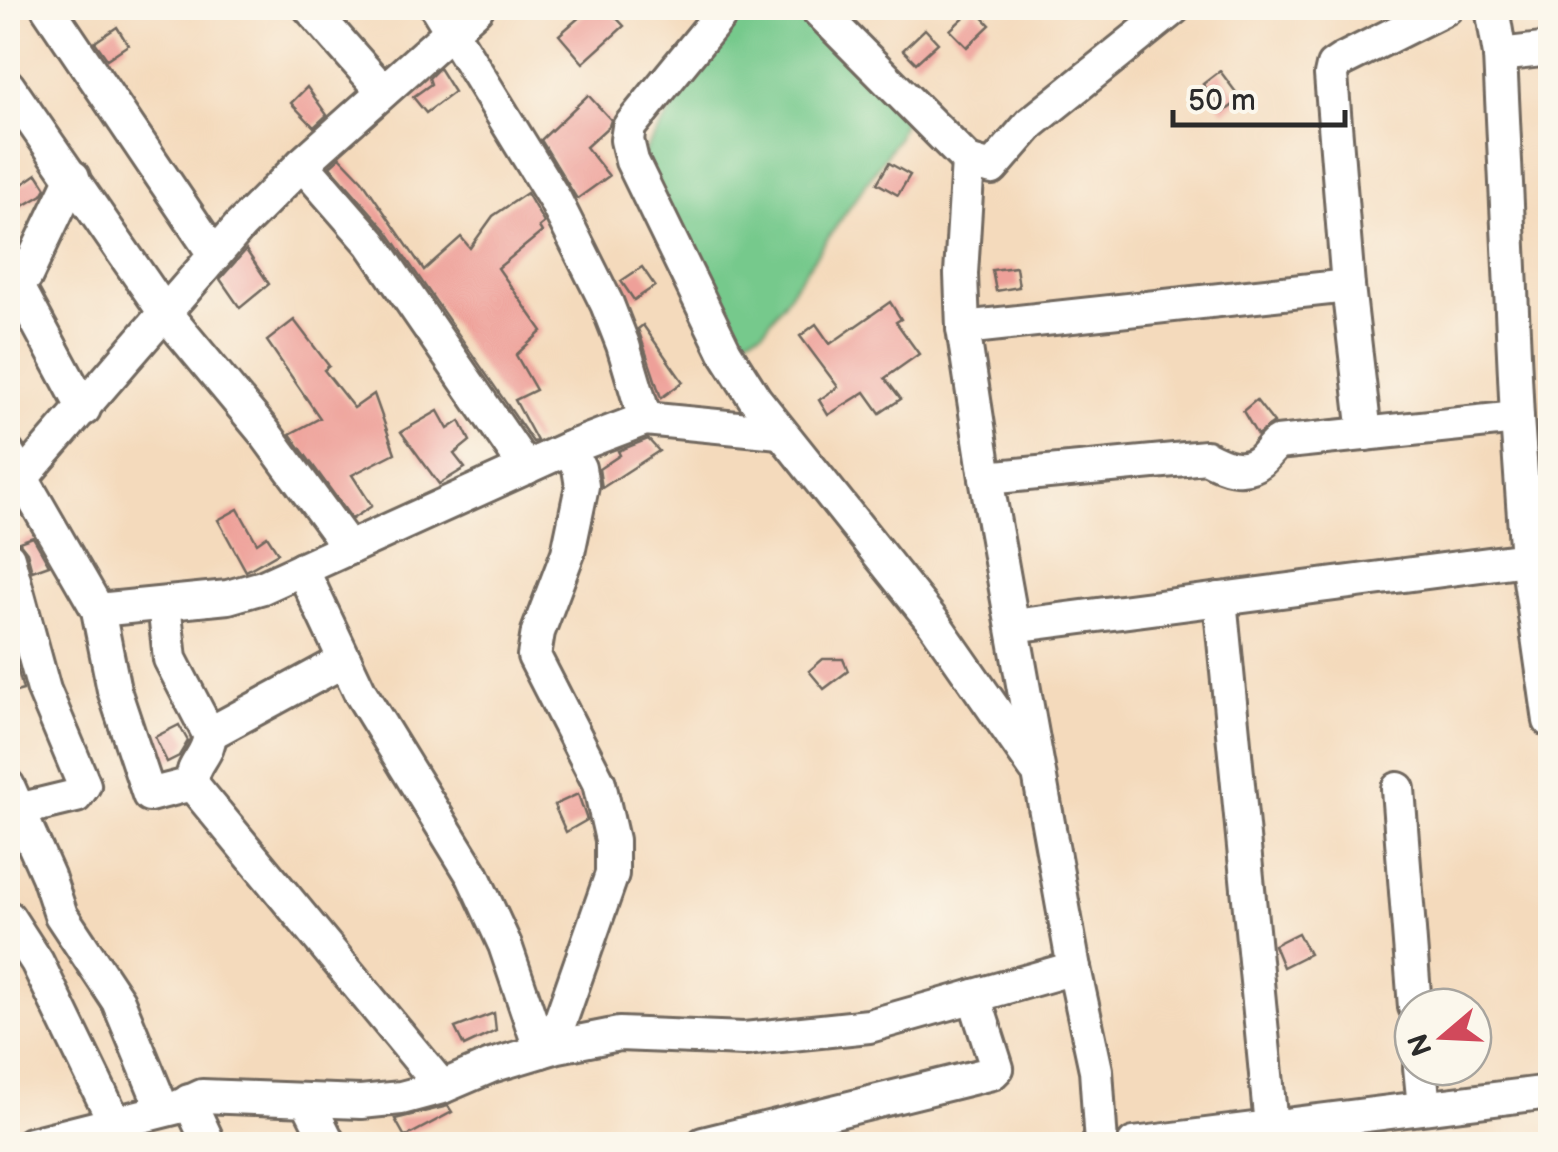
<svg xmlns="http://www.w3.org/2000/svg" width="1558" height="1152" font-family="'Balsamiq Sans',sans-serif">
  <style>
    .green { fill: #76c98c; stroke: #507a5c; stroke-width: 2.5 }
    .building { fill: #eea099 }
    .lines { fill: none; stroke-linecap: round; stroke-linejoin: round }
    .minor-casing { stroke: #71685e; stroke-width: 38 }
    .minor { stroke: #fff; stroke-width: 32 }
  </style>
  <rect width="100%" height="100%" fill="#fbf7ec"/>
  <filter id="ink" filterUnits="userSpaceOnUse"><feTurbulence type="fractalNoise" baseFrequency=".01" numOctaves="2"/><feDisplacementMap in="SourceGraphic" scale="20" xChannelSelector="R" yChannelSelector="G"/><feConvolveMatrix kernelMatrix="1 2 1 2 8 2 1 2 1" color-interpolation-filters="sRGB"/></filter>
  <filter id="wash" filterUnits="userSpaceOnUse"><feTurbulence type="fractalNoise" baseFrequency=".0048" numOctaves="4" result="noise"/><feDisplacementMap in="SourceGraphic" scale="40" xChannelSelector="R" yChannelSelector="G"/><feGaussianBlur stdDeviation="2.25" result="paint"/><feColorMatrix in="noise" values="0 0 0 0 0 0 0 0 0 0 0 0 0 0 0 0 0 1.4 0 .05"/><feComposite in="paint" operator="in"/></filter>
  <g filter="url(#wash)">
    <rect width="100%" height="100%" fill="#f4dabc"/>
    <polygon class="green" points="742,8 799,8 906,114 897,139 764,330 735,342 641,156"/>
    <g id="blocks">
      <g class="building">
        <polygon points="590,8 607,8 624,26 583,63 559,35"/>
        <polygon points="974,8 990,25 967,47 950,30"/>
        <polygon points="117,27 128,45 107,59 95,42"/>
        <polygon points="925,29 938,43 916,63 903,50"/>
        <polygon points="439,68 454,92 426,113 413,97 431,84 429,78"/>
        <polygon points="1220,71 1241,99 1224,112 1203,84"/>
        <polygon points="307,87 327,115 314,127 291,103"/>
        <polygon points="588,95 611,120 609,126 586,147 609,176 577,199 541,140"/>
        <polygon points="340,157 362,180 424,270 461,237 470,248 493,216 527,193 544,223 539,227 542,232 498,268 542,331 516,355 536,390 515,400 537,441 533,442 387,231 330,166"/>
        <polygon points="889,163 910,175 898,195 877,183"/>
        <polygon points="37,174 46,188 42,195 8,215 8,194"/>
        <polygon points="246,250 269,284 240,308 220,279"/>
        <polygon points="642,267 655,286 634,300 621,281"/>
        <polygon points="1016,267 1019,287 996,291 992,270"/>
        <polygon points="890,302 901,319 896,322 919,354 885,378 901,399 880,413 865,392 828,415 819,400 838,387 800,336 816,324 830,344"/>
        <polygon points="294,320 329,366 324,370 354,408 374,394 395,453 352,475 372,506 352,519 290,434 320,418 267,341"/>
        <polygon points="643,325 683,382 661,398 638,329"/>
        <polygon points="1256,400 1274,423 1257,435 1243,411"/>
        <polygon points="438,411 448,429 460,421 470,441 454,454 465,468 439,484 401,432"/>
        <polygon points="648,439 659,451 602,488 599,469 620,455 618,451"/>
        <polygon points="238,509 257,543 267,536 278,553 246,571 218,520"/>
        <polygon points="33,537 49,565 32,571 27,552 19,542"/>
        <polygon points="8,633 23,690 8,694"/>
        <polygon points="823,659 843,659 848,671 824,689 809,671"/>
        <polygon points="179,725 188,741 179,756 167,762 155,737"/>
        <polygon points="578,794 587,820 566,832 554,805"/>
        <polygon points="1298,933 1309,954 1283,967 1274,945"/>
        <polygon points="494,1013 496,1031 464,1046 455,1028"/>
        <polygon points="448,1106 452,1112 405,1137 395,1119"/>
      </g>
    </g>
  </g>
  <g filter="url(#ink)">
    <use href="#blocks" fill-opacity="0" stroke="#71685e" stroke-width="2.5"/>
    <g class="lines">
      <defs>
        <g id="minor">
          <polyline points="48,8 214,254"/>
          <polyline points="310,8 383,91"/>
          <polyline points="437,8 555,200 607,304 623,345 645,419"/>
          <polyline points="726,8 629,127 627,140 632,161 725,352 755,399 934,623 1035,768"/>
          <polyline points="816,8 968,161"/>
          <polyline points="1492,8 1500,55 1517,418 1527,559 1550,721"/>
          <polyline points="1500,55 1550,49"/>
          <polyline points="8,86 165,313 264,432 349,548"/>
          <polyline points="302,164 371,243 526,468"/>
          <polyline points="8,268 84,409"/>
          <polyline points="9,272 26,276 73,177"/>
          <polyline points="963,328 1348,286"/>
          <polyline points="1365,434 1348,286 1331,75 1333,66 1342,60 1446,8"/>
          <polyline points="8,454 98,610 114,690 149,795 192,784"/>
          <path d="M986 478 1206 457C1223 466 1243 475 1260 461 1266 456 1270 449 1277 443L1517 418"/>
          <polyline points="8,494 240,226 302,164 477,8"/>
          <polyline points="8,558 44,690 84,785 76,796 18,810"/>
          <polyline points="302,569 360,692 473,876 505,945 541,1051"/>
          <polyline points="1220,599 1271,1126"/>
          <path d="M164 604 170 659 209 734C211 754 190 764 192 784L442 1087"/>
          <polyline points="98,610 228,597 263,587 569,448 645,419 779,432"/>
          <polyline points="1013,626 1527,559"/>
          <polyline points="209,734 345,660"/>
          <polyline points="8,786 48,876 61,915 118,1001 163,1110"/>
          <polyline points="1398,789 1415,1007"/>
          <polyline points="8,917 37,962 115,1123"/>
          <polyline points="539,1044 554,1032 561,1019 612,874 612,840 599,783 534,656 538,632 568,553 582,486 579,468 569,448"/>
          <polyline points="1420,1067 1424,1107"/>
          <polyline points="307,1100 329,1144"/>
          <polyline points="189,1101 209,1144"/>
          <polyline points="31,1144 178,1107 202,1096 361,1102 401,1098 442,1087 491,1066 558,1046 619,1034 744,1039 869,1026 1074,968"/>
          <polyline points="703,1144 992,1073 997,1068 974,996"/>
          <polyline points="1101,1144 1096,1070 1074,968 986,478 963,328 961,274 968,161 992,168 1031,123 1174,8"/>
          <polyline points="1134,1144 1550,1092"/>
        </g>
      </defs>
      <use href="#minor" class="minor-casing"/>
      <use href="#minor" class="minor"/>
    </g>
  </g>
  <rect width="1558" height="1152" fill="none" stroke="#fbf7ec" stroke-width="40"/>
  <g transform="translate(1443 1037) rotate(251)"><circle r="48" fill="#fbf7ec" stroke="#a8a59f" stroke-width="2.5"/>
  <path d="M0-8L18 38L0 25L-18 38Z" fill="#d1495b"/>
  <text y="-15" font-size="28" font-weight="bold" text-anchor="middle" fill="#2b2b2b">N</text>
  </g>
  <path d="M1173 110v15h172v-15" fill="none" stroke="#2b2b2b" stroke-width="5"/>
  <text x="1188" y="110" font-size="30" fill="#2b2b2b" stroke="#fbf7ec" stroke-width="8" paint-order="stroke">50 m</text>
</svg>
